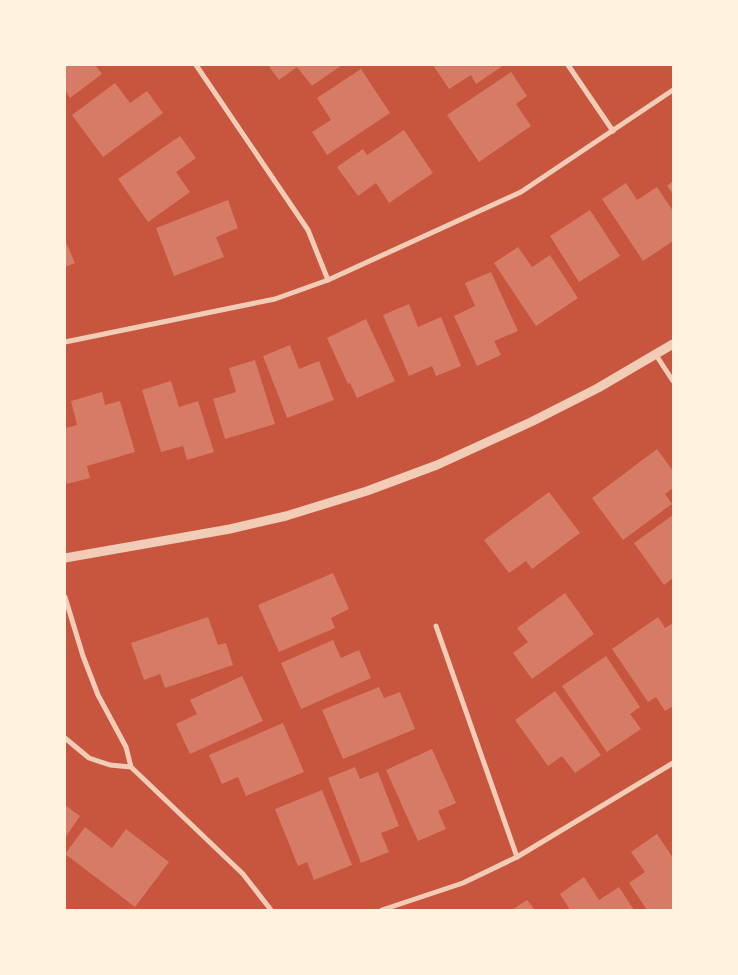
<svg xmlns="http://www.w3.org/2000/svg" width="738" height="975" font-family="Quicksand,sans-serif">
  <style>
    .building { fill: #d67c66 }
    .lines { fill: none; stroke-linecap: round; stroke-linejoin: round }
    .minor { stroke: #f1ccb7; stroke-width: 5 }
    .tertiary { stroke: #f1ccb7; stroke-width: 9 }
  </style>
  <rect width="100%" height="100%" fill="#c8553d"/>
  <g class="building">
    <polygon points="65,65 95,65 102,74 70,98 65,90"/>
    <polygon points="268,65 342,65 312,86 297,67 279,80"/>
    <polygon points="433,65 504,65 476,84 471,75 449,89"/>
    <polygon points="361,69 390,113 327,155 312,132 331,120 317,98"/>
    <polygon points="511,72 527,96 516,104 531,126 479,162 447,115"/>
    <polygon points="115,83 130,103 147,91 163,113 103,157 72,115"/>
    <polygon points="404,130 433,173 389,203 376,183 358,196 337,167 363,149 367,155"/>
    <polygon points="180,136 196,158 176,172 190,192 148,222 118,179"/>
    <polygon points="673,181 673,194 667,186"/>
    <polygon points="626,183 637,200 657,187 673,211 673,241 643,261 602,199"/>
    <polygon points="228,200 238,228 216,237 224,257 174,276 156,228"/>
    <polygon points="590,210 620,256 579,282 550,236"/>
    <polygon points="65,240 75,263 65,267"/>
    <polygon points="518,247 532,267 550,255 578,298 536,326 494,263"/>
    <polygon points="491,272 518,331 494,341 501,355 477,366 454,316 475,306 465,283"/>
    <polygon points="409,304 418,327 441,317 461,366 436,376 432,366 409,376 383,315"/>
    <polygon points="366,319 395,381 357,398 350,383 348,384 327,338"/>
    <polygon points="290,345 299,369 319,361 334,400 287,418 263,356"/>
    <polygon points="255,360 275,424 225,439 213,399 236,392 229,368"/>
    <polygon points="171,381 179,407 198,401 214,452 187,460 183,446 161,452 142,390"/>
    <polygon points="102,392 105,405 120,401 135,452 87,466 90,478 67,484 65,478 65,428 77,425 71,401"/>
    <polygon points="657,449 673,471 673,488 665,494 672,504 623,540 592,498"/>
    <polygon points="549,492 580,533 532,569 526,561 509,573 484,540"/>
    <polygon points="673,515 673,578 664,585 634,543"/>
    <polygon points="333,573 349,609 331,618 335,628 279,652 258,605"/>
    <polygon points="565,593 594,634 532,679 513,653 528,642 517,628"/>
    <polygon points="208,617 218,645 226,643 233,665 165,688 160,674 144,680 131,643"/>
    <polygon points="658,617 665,628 673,623 673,706 665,711 656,697 648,702 612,649"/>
    <polygon points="333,640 341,658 359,650 371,678 301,709 281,663"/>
    <polygon points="606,656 640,707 630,714 641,729 607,752 562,686"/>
    <polygon points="242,676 263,721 190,754 176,724 197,714 190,700"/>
    <polygon points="379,687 384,698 400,692 415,729 343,759 322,710"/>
    <polygon points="555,691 601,755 575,773 562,756 548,766 515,720"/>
    <polygon points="283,723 304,772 246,796 238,777 222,784 209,755"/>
    <polygon points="432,749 456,803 438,811 446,829 418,841 386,770"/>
    <polygon points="355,767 360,779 378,772 399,826 381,833 389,852 361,863 328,778"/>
    <polygon points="322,790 352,865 314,880 307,862 298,866 275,809"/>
    <polygon points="65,805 80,816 65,838"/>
    <polygon points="85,827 112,848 126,829 169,862 135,907 65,854"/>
    <polygon points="657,834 673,858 673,908 670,910 647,910 629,883 645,872 631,852"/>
    <polygon points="584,877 599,900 619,887 634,910 570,910 560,894"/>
    <polygon points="527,900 535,910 512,910"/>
  </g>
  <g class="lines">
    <g class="minor">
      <polyline points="196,65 308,230 328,280"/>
      <polyline points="568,65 613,131"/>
      <polyline points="65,342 275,299 328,280 521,192 673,90"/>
      <polyline points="656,355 673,381"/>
      <polyline points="65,597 83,656 98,695 126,747 131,767 243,874 271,910"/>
      <polyline points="436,626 517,857"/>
      <polyline points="65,738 89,758 110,765 131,767"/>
      <polyline points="382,910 463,883 517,857 673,763"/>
    </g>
    <polyline class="tertiary" points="65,558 230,529 286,516 367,491 437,465 531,422 598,388 673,344"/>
  </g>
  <rect width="738" height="975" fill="none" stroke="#fff3e0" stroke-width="132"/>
</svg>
